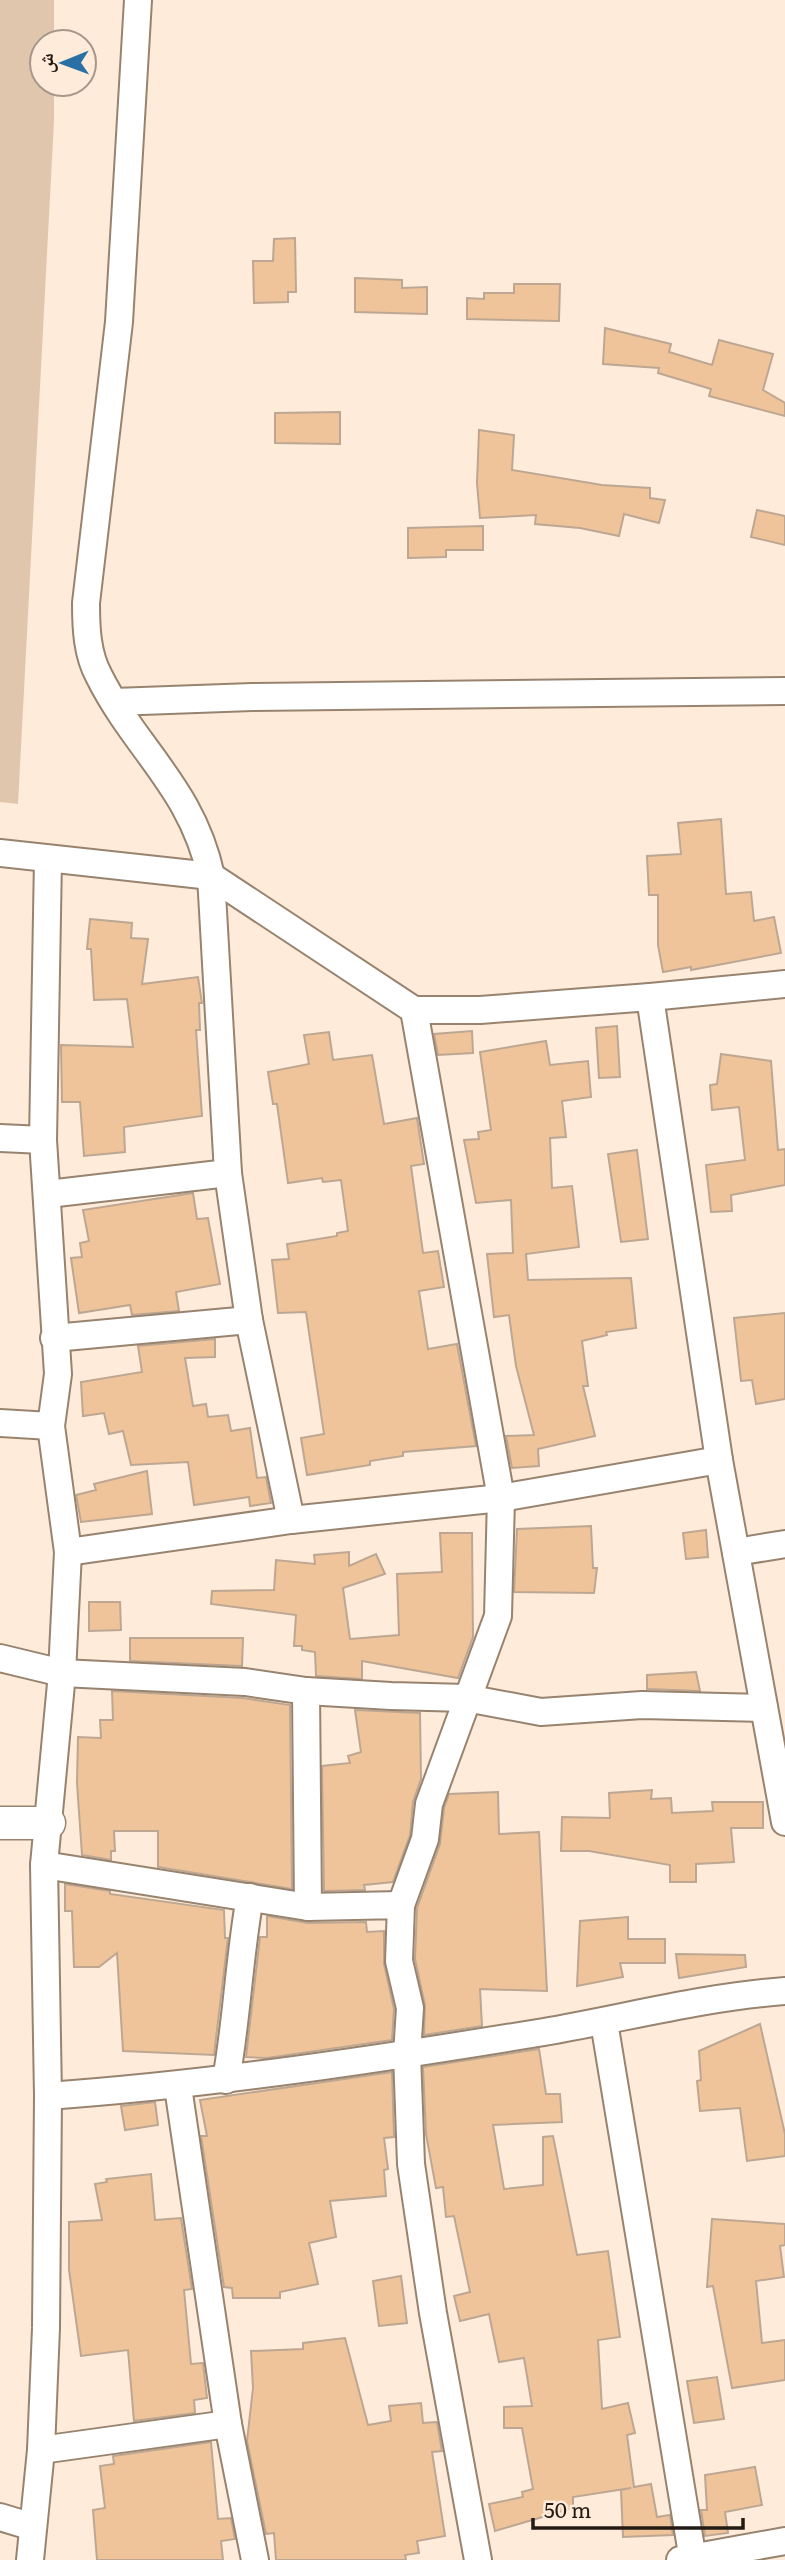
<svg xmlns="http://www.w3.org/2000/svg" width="785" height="2560" font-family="Literata,'Noto Naskh Arabic',serif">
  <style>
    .green { fill: #e1c6ae }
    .building { fill: #f0c49b; stroke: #bda792; stroke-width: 2 }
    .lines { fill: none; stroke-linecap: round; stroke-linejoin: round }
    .minor-casing { stroke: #98836f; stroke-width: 30 }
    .tertiary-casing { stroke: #98836f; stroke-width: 35 }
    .minor { stroke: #fff; stroke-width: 26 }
    .tertiary { stroke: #fff; stroke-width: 32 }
  </style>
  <rect width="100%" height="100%" fill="#feebda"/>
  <polygon class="green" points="0,0 54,0 54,42 42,42 42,84 54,84 54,121 18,804 0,802"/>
  <g class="building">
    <polygon points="295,238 296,292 288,292 288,302 254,303 253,261 273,261 274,239"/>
    <polygon points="355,278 402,280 402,288 427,287 427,314 355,312"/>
    <polygon points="514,284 560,284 559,321 467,319 467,298 484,299 484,293 514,293"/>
    <polygon points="605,328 671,344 669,352 712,365 719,340 773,354 763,390 785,403 785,416 709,396 711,389 658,373 659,368 603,364"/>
    <polygon points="340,412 340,444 275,443 275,413"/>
    <polygon points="479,430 514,435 512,470 602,485 650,488 650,498 665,500 659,523 624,514 619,536 580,528 535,524 536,515 480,518 477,483"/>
    <polygon points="757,510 785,516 785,545 751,537"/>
    <polygon points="483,526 483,550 446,550 446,557 408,558 408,528"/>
    <polygon points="721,819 726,894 751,892 754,921 774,917 781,953 691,970 691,967 663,972 658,945 658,895 649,895 647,856 681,854 678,823"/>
    <polygon points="90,919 132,923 131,938 148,939 142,984 198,977 202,1003 199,1003 200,1030 196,1030 202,1116 124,1127 125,1152 84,1156 80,1102 62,1102 61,1045 133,1047 127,999 94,1000 91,949 87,949"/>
    <polygon points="617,1026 620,1077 599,1078 596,1028"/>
    <polygon points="472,1031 473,1053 438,1055 434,1034"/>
    <polygon points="329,1032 333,1060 372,1055 384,1124 417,1118 424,1164 411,1166 423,1253 438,1251 444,1287 419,1291 428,1349 457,1344 476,1446 403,1452 403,1456 370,1461 370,1465 307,1475 301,1438 324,1434 306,1312 278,1313 272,1260 289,1259 287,1244 337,1236 337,1233 348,1231 341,1180 323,1182 322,1178 288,1183 277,1104 273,1104 268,1072 309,1064 304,1035"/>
    <polygon points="546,1041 550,1065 588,1061 591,1097 562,1101 566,1137 550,1138 552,1188 572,1186 579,1247 526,1254 528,1280 631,1278 636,1328 606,1332 607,1335 582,1341 588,1386 583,1386 595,1436 538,1449 539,1466 512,1468 506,1436 534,1435 516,1366 509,1315 494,1317 487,1254 513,1253 511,1200 476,1203 464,1140 479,1139 478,1132 491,1130 480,1052"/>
    <polygon points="721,1054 771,1061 778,1150 785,1149 785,1185 731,1195 732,1211 711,1212 706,1165 745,1160 739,1107 712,1110 710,1085 717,1084"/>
    <polygon points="637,1150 648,1239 621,1242 608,1154"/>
    <polygon points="193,1193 197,1219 208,1218 220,1284 176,1292 179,1311 132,1315 130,1305 79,1313 71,1258 82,1257 80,1243 89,1241 83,1210"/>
    <polygon points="785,1313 785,1399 756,1404 752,1380 741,1381 734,1318"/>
    <polygon points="215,1339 215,1357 185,1358 193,1406 206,1404 208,1417 228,1415 231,1431 250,1428 257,1478 266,1477 271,1503 250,1506 249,1497 194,1505 188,1462 131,1465 123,1431 109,1434 104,1413 83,1416 81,1382 142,1372 138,1346"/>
    <polygon points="147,1471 152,1514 81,1522 76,1495 96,1490 94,1484"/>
    <polygon points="591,1526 593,1568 597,1568 594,1593 514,1592 517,1529"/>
    <polygon points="706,1530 708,1557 686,1559 683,1533"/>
    <polygon points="440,1533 472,1533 473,1637 458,1678 362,1661 362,1679 316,1676 315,1652 302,1650 302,1646 294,1646 296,1615 211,1604 212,1591 274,1590 276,1560 315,1564 314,1555 349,1552 349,1566 376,1554 385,1574 343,1588 350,1639 399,1635 397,1574 442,1572"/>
    <polygon points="89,1602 120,1602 121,1630 89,1631"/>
    <polygon points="130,1638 243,1638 242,1666 130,1661"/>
    <polygon points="696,1672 700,1691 647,1689 647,1675"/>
    <polygon points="112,1691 243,1698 290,1705 292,1889 158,1867 158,1831 114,1831 115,1851 111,1851 111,1860 82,1855 77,1783 78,1737 101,1738 100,1720 113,1720"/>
    <polygon points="355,1710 420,1713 421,1779 413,1802 410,1835 393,1882 364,1885 365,1890 324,1891 322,1766 350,1763 348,1756 361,1752"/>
    <polygon points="652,1790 651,1799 671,1798 672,1813 713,1811 712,1802 763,1802 763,1828 731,1828 734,1862 696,1864 696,1882 670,1882 670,1865 589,1851 561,1851 562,1817 610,1818 609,1793"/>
    <polygon points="498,1792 499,1834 539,1832 547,1991 480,1989 482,2026 424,2035 425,2005 415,1959 417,1908 440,1844 444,1808 449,1794"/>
    <polygon points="65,1884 110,1891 110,1894 224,1910 225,1938 228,1938 214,2055 123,2051 117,1953 99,1967 74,1967 72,1911 65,1911"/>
    <polygon points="267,1916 308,1923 366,1922 367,1932 384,1931 384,1964 394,2009 392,2040 267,2058 246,2057 260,1937 267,1937"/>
    <polygon points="628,1917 628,1939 665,1939 665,1963 620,1963 623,1977 577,1986 580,1921"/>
    <polygon points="676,1954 745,1955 746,1967 679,1978"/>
    <polygon points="760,2024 785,2134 785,2156 747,2161 740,2108 700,2111 697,2081 701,2080 699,2051"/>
    <polygon points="539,2049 546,2094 560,2094 562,2122 493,2125 504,2189 543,2185 543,2137 553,2136 577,2255 608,2251 620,2337 598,2340 602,2409 628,2403 635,2433 627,2435 634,2487 651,2484 657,2517 670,2515 673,2535 623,2537 621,2490 631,2488 573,2497 573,2508 495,2531 489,2504 523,2497 522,2492 533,2489 522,2428 504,2428 504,2407 532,2406 524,2358 499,2362 489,2314 460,2321 454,2296 470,2292 454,2216 446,2217 443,2187 436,2188 426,2134 423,2067"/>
    <polygon points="392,2072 394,2137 384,2138 388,2169 384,2170 386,2196 330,2201 336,2237 309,2243 318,2284 280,2292 280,2298 233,2298 232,2288 224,2287 201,2136 207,2136 200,2100"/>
    <polygon points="155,2102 158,2125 125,2130 121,2106"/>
    <polygon points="151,2174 155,2220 181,2218 192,2289 184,2290 191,2364 203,2363 207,2398 194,2400 195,2413 134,2421 128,2350 81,2356 69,2270 69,2222 102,2220 95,2184 107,2182 106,2179"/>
    <polygon points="712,2219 785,2224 785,2245 780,2246 784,2277 756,2281 762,2343 785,2340 785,2380 732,2388 713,2286 707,2287"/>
    <polygon points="401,2276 407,2323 379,2326 373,2281"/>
    <polygon points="345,2338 368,2425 391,2421 389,2406 421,2403 423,2423 437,2422 442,2451 432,2452 445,2536 417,2541 419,2553 405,2555 406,2560 276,2560 274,2533 266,2534 247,2441 253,2388 251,2351 303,2349 303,2343"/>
    <polygon points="717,2377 724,2419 694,2423 687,2381"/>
    <polygon points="211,2442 218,2519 231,2518 235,2539 221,2541 223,2560 97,2560 93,2510 105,2508 100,2466 114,2464 113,2456"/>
    <polygon points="755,2467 762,2505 725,2512 728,2533 705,2536 701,2510 707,2510 705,2475"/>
  </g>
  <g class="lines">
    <defs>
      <g id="minor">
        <path d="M138 0 119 322 86 603C86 628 87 654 99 676 136 750 192 788 211 876L228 1173 249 1320 291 1520"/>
        <polyline points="114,702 252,697 785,691"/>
        <polyline points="0,853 211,876 414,1010 480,1010 650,997 719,1460 785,1822"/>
        <polyline points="650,997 785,984"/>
        <polyline points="0,1138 43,1140"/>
        <polyline points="48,1194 228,1173"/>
        <polyline points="54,1338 249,1320"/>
        <polyline points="0,1423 51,1426"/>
        <polyline points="68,1552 291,1520 501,1498 719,1460"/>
        <polyline points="736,1552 785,1544"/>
        <polyline points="0,1658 62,1673 245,1682 306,1691 391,1696 466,1698 541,1712 642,1705 764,1708"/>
        <polyline points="306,1691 308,1907"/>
        <polyline points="44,1865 308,1907 401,1905 399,1961 410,2008 407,2054 411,2164 433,2313 478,2560"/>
        <polyline points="401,1905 425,1839 429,1804 498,1616 501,1498 414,1010"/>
        <polyline points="604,2022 693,2560"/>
        <path d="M226 2080C237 2019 239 1958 250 1897"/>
        <polyline points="178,2087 228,2424 255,2560"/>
        <path d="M48 2096C215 2084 379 2059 544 2032 625 2018 703 1997 785 1991"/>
        <polyline points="41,2450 228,2424"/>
        <polyline points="0,2517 33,2527"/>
        <polyline points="30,2560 41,2450 46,2328 48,2096 44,1865 62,1673 68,1552 51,1426 58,1374 43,1140 48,859"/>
        <polyline points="680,2560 785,2541"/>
      </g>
      <polyline id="tertiary" points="0,1823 49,1823"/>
    </defs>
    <use href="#minor" class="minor-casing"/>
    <use href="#tertiary" class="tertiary-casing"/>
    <use href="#minor" class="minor"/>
    <use href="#tertiary" class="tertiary"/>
  </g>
  <g transform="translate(63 63) rotate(269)"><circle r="33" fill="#feebda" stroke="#a6978a" stroke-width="2"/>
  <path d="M0-5L12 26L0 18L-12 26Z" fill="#2970a5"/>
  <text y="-10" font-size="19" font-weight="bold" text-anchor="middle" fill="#231a13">ش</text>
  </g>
  <path d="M533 2518v10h210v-10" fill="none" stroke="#231a13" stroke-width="3.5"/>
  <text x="544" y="2518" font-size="21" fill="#231a13" stroke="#feebda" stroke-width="5" paint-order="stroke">50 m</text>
</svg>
